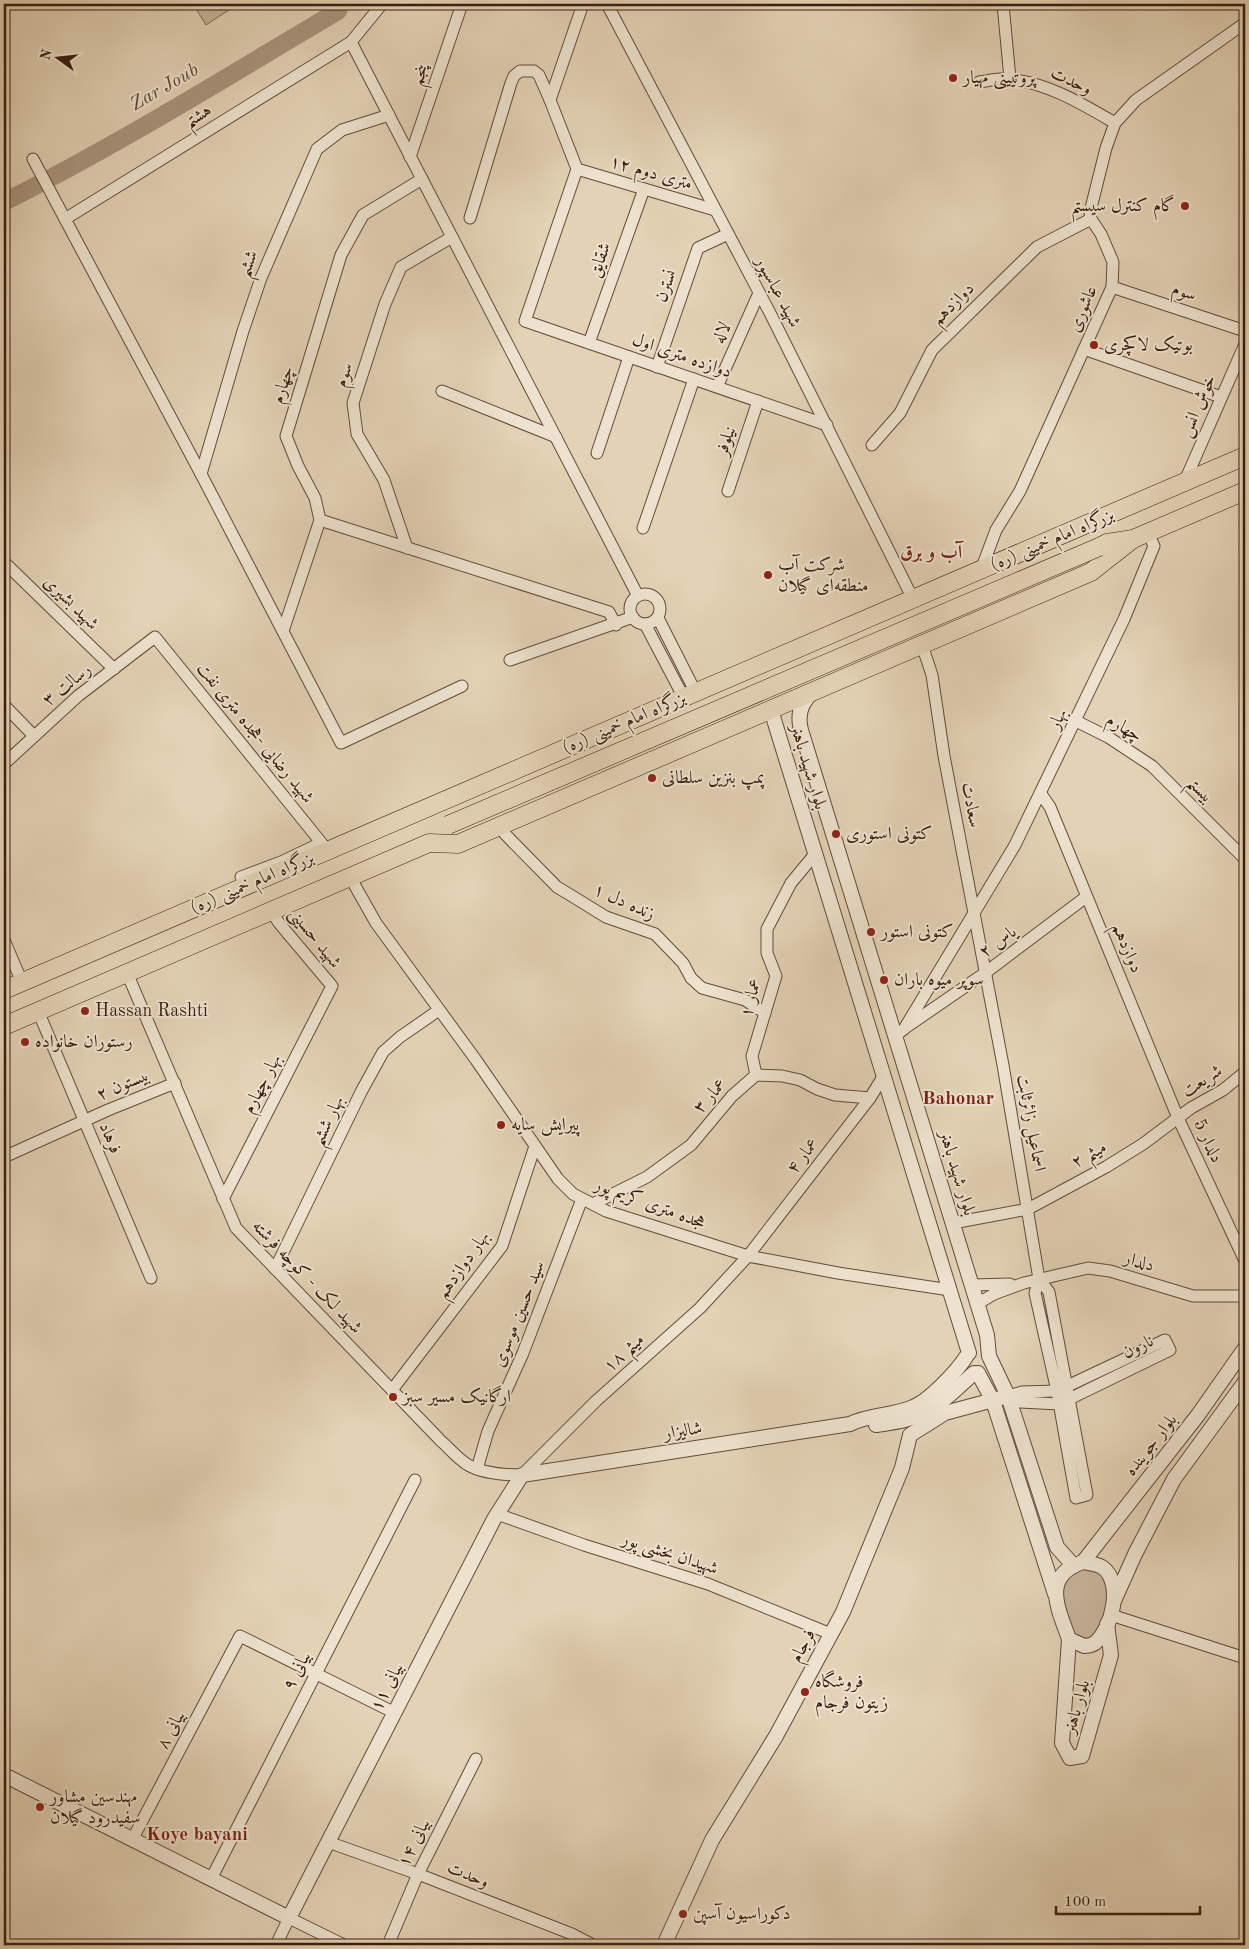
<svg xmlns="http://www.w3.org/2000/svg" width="1249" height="1949" font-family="'Old Standard TT',Amiri,serif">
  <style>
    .green { fill: #c6b399; stroke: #806854 }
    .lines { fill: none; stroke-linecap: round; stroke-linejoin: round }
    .river { stroke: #a9947d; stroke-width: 18 }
    .minor-casing { stroke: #644a39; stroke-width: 13 }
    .tertiary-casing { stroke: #644a39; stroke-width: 16 }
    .trunk-casing { stroke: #391d10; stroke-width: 19 }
    .minor { stroke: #ede2cf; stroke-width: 11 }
    .tertiary { stroke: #ede2cf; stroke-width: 14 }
    .trunk { stroke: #e3d2b5; stroke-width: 18 }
    .trunk-bridge-casing { stroke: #391d10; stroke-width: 19; stroke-linecap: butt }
    .trunk-bridge { stroke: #e3d2b5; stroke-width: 18 }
    .poi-dot { fill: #8f2418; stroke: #ede2cf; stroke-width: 2 }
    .labels { text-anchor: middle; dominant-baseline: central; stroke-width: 4; stroke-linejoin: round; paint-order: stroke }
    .street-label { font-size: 18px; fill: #391d10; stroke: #ede2cf }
    .poi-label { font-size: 18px; fill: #391d10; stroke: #ede2cf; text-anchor: start }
    .water-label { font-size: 19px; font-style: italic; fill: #604736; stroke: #ede2cf }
    .neighbourhood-label { font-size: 19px; font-weight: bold; fill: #7a1f14; stroke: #ede2cf }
  </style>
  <rect width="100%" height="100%" fill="#e3d2b5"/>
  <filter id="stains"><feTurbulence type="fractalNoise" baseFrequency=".004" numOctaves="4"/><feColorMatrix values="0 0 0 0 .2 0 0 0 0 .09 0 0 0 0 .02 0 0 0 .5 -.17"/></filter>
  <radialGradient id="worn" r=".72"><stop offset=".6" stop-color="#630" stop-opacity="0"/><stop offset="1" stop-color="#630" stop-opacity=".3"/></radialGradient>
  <g class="green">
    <polygon points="193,4 238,4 206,25"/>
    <path d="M1085 1567C1089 1569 1097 1570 1100 1572 1120 1587 1102 1622 1093 1638L1083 1641 1073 1635C1069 1621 1054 1589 1067 1577 1072 1573 1079 1571 1085 1567Z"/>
  </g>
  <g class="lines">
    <path class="river" d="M4 202C118 145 228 76 338 11L341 4"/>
    <defs>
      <g id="minor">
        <polyline points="607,4 770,313 913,599"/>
        <polyline points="1003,4 1010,79"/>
        <polyline points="351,42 638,596"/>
        <path d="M979 82C988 81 998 78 1007 79 1046 82 1081 103 1115 123"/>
        <polyline points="550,100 583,4"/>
        <polyline points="410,157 462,4"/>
        <polyline points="33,159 201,474 341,743 462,686"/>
        <polyline points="577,169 715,210"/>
        <polyline points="470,218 511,83 514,76 520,71 534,71 539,75 550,100 577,169 525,321 827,425"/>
        <polyline points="65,219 351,42 382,4"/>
        <polyline points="1112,287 1245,331"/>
        <polyline points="589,343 644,189"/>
        <polyline points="1084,349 1221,397"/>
        <polyline points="657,367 698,248 728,234"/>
        <polyline points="717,387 759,293"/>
        <polyline points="442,391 556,437"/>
        <polyline points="872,445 900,413 932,350 1037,247 1091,219"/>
        <polyline points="597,453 629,357"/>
        <polyline points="201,474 243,331 261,278 317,149 342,130 389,115"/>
        <polyline points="1184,483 1245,344"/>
        <polyline points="728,491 758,401"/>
        <polyline points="320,520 609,612 616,625"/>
        <polyline points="643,528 694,379"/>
        <polyline points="407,548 384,480 357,434 353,403 385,304 401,267 452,237"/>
        <polyline points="4,562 114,669"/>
        <polyline points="981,570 996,530 1020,491 1112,287 1113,262 1101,234 1091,219 1090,212 1106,148 1115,123 1136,100 1245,23"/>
        <circle cx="645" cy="609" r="15"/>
        <polyline points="658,618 696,693"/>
        <polyline points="645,624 684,698"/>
        <polyline points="283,631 320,520 315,498 298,466 286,436 341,255 363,215 422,179"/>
        <polyline points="922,645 932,675 944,756 1003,1065 1039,1279 1035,1293 1057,1391 1076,1498 1087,1495 1049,1292 1039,1279"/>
        <polyline points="510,660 633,617"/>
        <polyline points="4,705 34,736"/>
        <polyline points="1076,721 1108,737 1152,766 1245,859"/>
        <polyline points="4,764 78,696 155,637 328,851"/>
        <polyline points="1041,794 1050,807 1178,1118 1245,1261"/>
        <polyline points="499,826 505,834 557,887 572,896 606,917 655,934 683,963 691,978 702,988 745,1000 765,1013"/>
        <polyline points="241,877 281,862 321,843"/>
        <polyline points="350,877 376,923 476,1060 558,1179 573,1194 606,1211 748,1256 838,1273 950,1290"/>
        <polyline points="4,940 22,982"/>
        <path d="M127 973 236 1228 441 1441C450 1449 458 1459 468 1465 484 1474 505 1475 522 1475L596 1401 700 1308 748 1256 870 1098 884 1075"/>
        <polyline points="38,1011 151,1278"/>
        <polyline points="905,1028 985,973 1086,897"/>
        <polyline points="895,1036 904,1029 1015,845 1124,619 1154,546 1148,533"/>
        <polyline points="756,1075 752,1056 776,976 767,953 767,929 791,883 815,854"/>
        <polyline points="4,1157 108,1110 175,1083"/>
        <polyline points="223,1199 332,986 279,923 271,911"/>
        <polyline points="593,1204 647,1177 691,1145 732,1096 756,1075 782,1076 800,1080 817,1089 835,1095 870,1098"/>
        <polyline points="953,1223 1028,1209 1106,1167 1143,1144 1191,1108 1223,1090 1245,1072"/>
        <polyline points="275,1269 361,1092 383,1052 400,1037 439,1010"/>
        <polyline points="972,1285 1010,1284"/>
        <polyline points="977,1304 994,1294 1024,1283 1088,1268 1110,1271 1193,1296 1245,1296"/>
        <polygon points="1165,1340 1170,1350 1059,1404 1020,1402 1008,1396 1022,1392 1057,1391"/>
        <polyline points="392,1390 502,1246 535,1146"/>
        <polyline points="477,1469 488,1431 523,1353 582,1199"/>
        <polyline points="497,1514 584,1545 708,1584 831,1634"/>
        <polyline points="1111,1615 1245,1658"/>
        <polyline points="132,1840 240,1636 395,1713"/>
        <polyline points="328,1842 418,1874 572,1934 593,1945"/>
        <polyline points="211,1879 415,1480"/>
        <polyline points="276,1945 289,1918 344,1945"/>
        <polyline points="388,1945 418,1874 476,1759"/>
      </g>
      <g id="tertiary">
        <path d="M813 692C801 702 797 715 801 730L987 1335 989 1356 1008 1396 1057 1547 1073 1565"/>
        <polyline points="771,710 969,1353"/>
        <polyline points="978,1373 993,1401 1055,1594"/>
        <path d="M876 1425C888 1423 902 1422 914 1417 938 1409 956 1389 974 1373"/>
        <polyline points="1083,1562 1198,1415 1245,1348"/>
        <path d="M1083 1562C1089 1563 1097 1564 1102 1567 1124 1582 1112 1629 1095 1643 1092 1645 1088 1646 1084 1646L1069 1639C1058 1608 1041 1576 1083 1562Z"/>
        <polyline points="1114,1601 1135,1554 1174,1479 1245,1382"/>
        <polyline points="1069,1639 1062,1743 1070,1758 1082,1756 1111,1655 1107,1624"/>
        <path d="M4 1775 289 1918 494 1519 522 1475 850 1424C870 1414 893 1416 913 1407 929 1401 957 1371 966 1357"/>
        <polyline points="664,1945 712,1840 776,1736 843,1612 902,1468 910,1435 945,1413 1008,1396"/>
      </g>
      <g id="trunk">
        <polyline points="1099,547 1107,543 1133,539 1245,491"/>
        <polyline points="4,990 1245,456"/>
        <polyline points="4,1026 429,843 458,844 1091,572 1133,539"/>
      </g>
    </defs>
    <use href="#minor" class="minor-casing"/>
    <use href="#tertiary" class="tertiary-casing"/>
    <use href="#trunk" class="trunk-casing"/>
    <use href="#minor" class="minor"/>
    <use href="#tertiary" class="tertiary"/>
    <use href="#trunk" class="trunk"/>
    <defs>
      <polyline id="trunk-bridge" points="448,825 1099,547"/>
    </defs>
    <use href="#trunk-bridge" class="trunk-bridge-casing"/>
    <use href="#trunk-bridge" class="trunk-bridge"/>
  </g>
  <g class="poi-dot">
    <circle cx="953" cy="78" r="5"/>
    <circle cx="1185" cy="206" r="5"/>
    <circle cx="1094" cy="345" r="5"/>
    <circle cx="768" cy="575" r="5"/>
    <circle cx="652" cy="778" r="5"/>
    <circle cx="836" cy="834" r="5"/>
    <circle cx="871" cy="932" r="5"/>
    <circle cx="884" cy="980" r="5"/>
    <circle cx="85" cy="1011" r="5"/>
    <circle cx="25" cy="1042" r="5"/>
    <circle cx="501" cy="1125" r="5"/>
    <circle cx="393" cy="1397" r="5"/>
    <circle cx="805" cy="1692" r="5"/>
    <circle cx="40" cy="1807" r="5"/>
    <circle cx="683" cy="1914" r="5"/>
  </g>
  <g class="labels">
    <g class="street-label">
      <text transform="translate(420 75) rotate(-71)">پنجم</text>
      <text transform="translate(1071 81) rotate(25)">وحدت</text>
      <text transform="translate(198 116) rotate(-32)">هشتم</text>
      <text transform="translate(651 173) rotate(16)">۱۲ متری دوم</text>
      <text transform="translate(600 260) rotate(-71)">شقایق</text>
      <text transform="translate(248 264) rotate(-69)">ششم</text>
      <text transform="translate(666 286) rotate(-71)">نسترن</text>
      <text transform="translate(778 292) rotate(62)">شهید عباسپور</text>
      <text transform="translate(1184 292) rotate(18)">سوم</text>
      <text transform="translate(953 304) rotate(-45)">دوازدهم</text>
      <text transform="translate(1083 309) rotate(-67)">عاشوری</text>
      <text transform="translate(722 333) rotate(-66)">لاله</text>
      <text transform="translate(682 356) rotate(19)">دوازده متری اول</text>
      <text transform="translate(344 375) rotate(-72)">سوم</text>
      <text transform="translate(283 385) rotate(-73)">چهارم</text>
      <text transform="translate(1198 406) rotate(-66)">خوش انس</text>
      <text transform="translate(726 441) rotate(-71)">نیلوفر</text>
      <text transform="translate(1052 540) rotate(-23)">بزرگراه امام خمینی (ره)</text>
      <text transform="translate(71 603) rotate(44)">شهید بشیری</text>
      <text transform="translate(67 685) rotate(-39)">رسالت ۳</text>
      <text transform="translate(1058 719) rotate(-64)">بهار</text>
      <text transform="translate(624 723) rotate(-23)">بزرگراه امام خمینی (ره)</text>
      <text transform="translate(1124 728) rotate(31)">چهارم</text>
      <text transform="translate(255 733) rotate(51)">شهید رضایی -هجده متری نفت</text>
      <text transform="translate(808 767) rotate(73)">بلوار شهید باهنر</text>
      <text transform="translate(1200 790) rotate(45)">بیستم</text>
      <text transform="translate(971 805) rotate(79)">سعادت</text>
      <text transform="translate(252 883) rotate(-23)">بزرگراه امام خمینی (ره)</text>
      <text transform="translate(624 902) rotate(24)">زنده دل ۱</text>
      <text transform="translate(315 938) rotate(51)">شهید حسینی</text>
      <text transform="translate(998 942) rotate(-36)">یاس ۲</text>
      <text transform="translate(1127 948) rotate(67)">دوازدهم</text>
      <text transform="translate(751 998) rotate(-75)">عمار ۱</text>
      <text transform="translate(1202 1081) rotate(-33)">شریعت</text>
      <text transform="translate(262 1084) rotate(-63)">بهار چهارم</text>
      <text transform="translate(123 1085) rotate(-23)">بیستون ۲</text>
      <text transform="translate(710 1096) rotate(-48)">عمار ۳</text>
      <text transform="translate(328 1121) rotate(-65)">بهار ششم</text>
      <text transform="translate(1031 1123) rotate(80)">اسماعیل زائرثابت</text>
      <text transform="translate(110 1138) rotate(67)">فرهاد</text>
      <text transform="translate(1208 1141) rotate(65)">دلدار 5</text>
      <text transform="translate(1089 1155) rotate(-29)">میثم ۲</text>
      <text transform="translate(803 1156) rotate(-52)">عمار ۴</text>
      <text transform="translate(957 1173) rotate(73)">بلوار شهید باهنر</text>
      <text transform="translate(650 1204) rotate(20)">هجده متری کریم پور</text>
      <text transform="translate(1139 1262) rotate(17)">دلدار</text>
      <text transform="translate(463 1265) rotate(-55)">بهار دوازدهم</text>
      <text transform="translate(307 1277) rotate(46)">شهید لک - کوچه فرشته</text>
      <text transform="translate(519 1314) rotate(-68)">سید حسین موسوی</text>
      <text transform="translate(1138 1347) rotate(-26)">نارون</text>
      <text transform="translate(624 1353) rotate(-42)">میثم ۱۸</text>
      <text transform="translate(683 1431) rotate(-9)">شالیزار</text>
      <text transform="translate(1151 1445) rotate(-52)">بلوار جوینده</text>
      <text transform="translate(670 1554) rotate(18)">شهیدان بخشی پور</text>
      <text transform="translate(803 1646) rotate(-62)">فرجام</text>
      <text transform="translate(297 1671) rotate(-63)">بیانی ۹</text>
      <text transform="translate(387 1687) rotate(-63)">بیانی ۱۱</text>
      <text transform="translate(1077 1707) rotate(-74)">بلوار باهنر</text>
      <text transform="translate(171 1730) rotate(-62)">بیانی ۸</text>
      <text transform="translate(414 1843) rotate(-64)">بیانی ۱۴</text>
      <text transform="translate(468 1875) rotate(22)">وحدت</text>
    </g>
    <g class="poi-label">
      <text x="963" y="78">پروتیینی مهیار</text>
      <text x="1175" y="206" text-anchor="end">گام کنترل سیستم</text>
      <text x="1104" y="345">بوتیک لاکچری</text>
      <text x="778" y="565">شرکت آب<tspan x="778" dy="21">منطقه‌ای گیلان</tspan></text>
      <text x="662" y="778">پمپ بنزین سلطانی</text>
      <text x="846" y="834">کتونی استوری</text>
      <text x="881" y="932">کتونی استور</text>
      <text x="894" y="980">سوپر میوه باران</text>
      <text x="95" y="1011">Hassan Rashti</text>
      <text x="35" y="1042">رستوران خانواده</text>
      <text x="511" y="1125">پیرایش سایه</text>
      <text x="403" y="1397">ارگانیک مسیر سبز</text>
      <text x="815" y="1682">فروشگاه<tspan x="815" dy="21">زیتون فرجام</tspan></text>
      <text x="50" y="1797">مهندسین مشاور<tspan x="50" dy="21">سفیدرود گیلان</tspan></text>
      <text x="693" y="1914">دکوراسیون آسپن</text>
    </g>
    <g class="water-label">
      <text transform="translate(165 88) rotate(-30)">Zar Joub</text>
    </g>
    <g class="neighbourhood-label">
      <text x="931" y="553">آب و برق</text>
      <text x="958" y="1099">Bahonar</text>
      <text x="197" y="1835">Koye bayani</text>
    </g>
  </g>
  <rect width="1249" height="1949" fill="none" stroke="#e3d2b5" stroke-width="20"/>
  <rect x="5" y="5" width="1239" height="1939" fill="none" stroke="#391d10" stroke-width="2.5"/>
  <rect x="10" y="10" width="1229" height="1929" fill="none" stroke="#391d10"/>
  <g transform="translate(58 58) rotate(285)" stroke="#ede2cf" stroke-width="4" paint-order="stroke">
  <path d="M0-4L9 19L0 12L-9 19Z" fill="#391d10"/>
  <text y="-8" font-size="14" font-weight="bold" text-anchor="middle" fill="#391d10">N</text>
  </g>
  <path d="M1056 1906v8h144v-8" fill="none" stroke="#391d10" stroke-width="2.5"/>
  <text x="1064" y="1906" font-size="15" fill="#391d10" stroke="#ede2cf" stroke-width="4" paint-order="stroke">100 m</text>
  <rect width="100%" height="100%" filter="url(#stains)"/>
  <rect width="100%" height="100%" fill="url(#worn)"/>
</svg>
